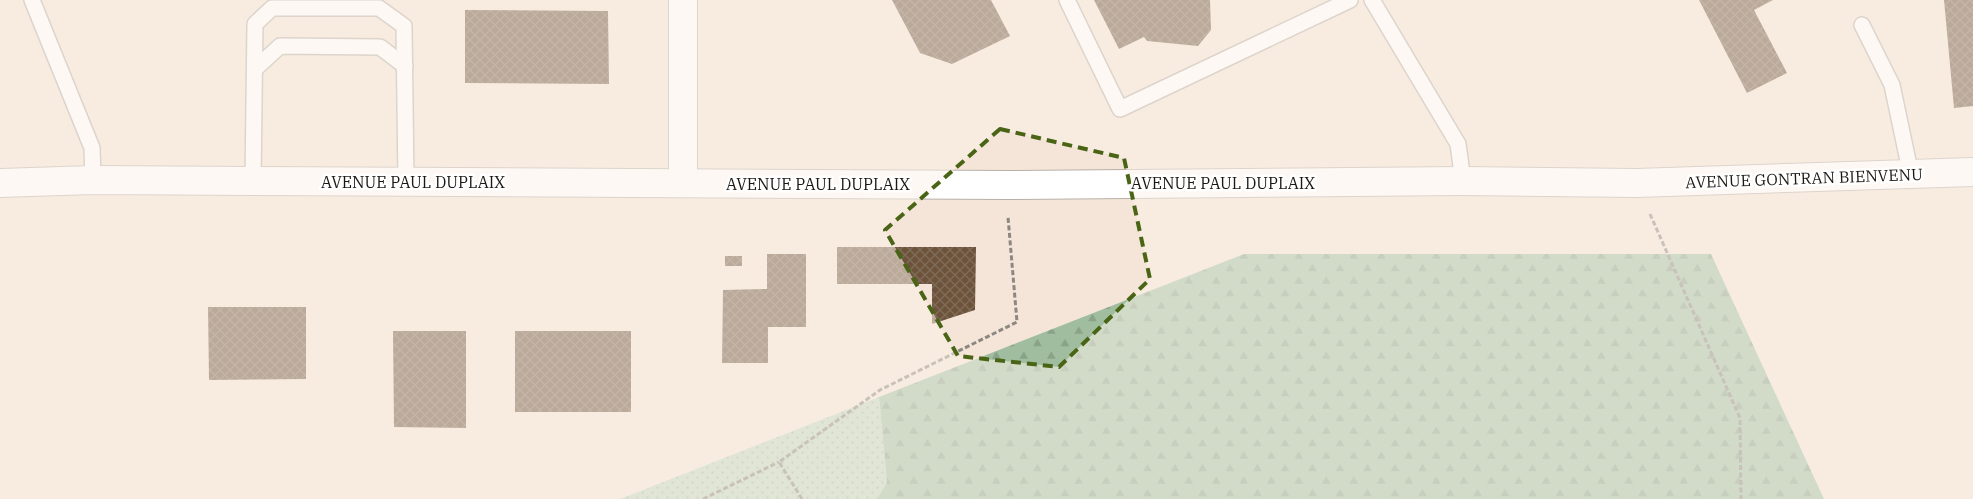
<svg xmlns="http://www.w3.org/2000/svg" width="1973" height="499" font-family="'IBM Plex Serif',serif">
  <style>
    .built { fill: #f4e5d8 }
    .grass { fill: url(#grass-dots) }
    .forest { fill: url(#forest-firs) }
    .building { fill: url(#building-cross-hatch) }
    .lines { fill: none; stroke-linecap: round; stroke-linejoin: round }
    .service-casing { stroke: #b8b0a8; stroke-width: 18 }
    .minor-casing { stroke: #b8b0a8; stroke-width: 30 }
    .tertiary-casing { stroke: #b8b0a8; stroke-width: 30 }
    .secondary-casing { stroke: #b8b0a8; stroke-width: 30 }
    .path { stroke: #8d8781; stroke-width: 3; stroke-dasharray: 5 2.5; stroke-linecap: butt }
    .service { stroke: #fff; stroke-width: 15 }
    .minor { stroke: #fff; stroke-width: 28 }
    .tertiary { stroke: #fff; stroke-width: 28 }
    .secondary { stroke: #fff; stroke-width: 28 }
    .marked { fill: none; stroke: #496415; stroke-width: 4; stroke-dasharray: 10 6; stroke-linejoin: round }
    .labels { text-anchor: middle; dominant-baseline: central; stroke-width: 5; stroke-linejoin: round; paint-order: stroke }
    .street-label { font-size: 16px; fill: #1a1714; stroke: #fff }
  </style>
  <defs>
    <pattern id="grass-dots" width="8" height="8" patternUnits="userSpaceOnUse" patternTransform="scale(1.25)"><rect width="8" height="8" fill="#bed5bd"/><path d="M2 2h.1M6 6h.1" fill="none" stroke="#a3b6a2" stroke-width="1.8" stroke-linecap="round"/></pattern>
    <pattern id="forest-firs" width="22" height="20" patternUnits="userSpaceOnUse" patternTransform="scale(1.25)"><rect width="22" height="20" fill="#a0bda0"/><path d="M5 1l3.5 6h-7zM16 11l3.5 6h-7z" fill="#89a289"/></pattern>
    <pattern id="building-cross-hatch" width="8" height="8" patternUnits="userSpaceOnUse" patternTransform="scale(1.25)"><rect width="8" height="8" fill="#6d533a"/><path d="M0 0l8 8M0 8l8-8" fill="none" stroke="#806c5a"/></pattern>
  </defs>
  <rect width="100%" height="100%" fill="#fbf2ea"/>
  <polygon class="built" points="0,0 1973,0 1973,499 1815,499 1785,414 1710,254 1244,254 620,499 0,499"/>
  <polygon class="grass" points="879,397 887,482 877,499 620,499"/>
  <polygon class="forest" points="1244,254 1711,254 1824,499 877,499 887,482 879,397"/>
  <g class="building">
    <polygon points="892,0 991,0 1010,36 952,64 920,53"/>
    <polygon points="1094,0 1210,0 1211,30 1198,46 1147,41 1144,37 1119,49"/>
    <polygon points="1699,0 1773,0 1754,10 1787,73 1747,93"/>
    <polygon points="1944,0 1973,0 1973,106 1954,108"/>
    <polygon points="465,10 608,11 609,84 465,83"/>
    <polygon points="837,247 976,247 975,310 932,324 932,284 837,284"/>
    <polygon points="767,254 806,254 806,327 768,327 768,363 722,363 723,290 767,289"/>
    <rect x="725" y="256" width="17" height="10"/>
    <polygon points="208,307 306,307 306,379 209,380"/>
    <polygon points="393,331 466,331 466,428 394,427"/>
    <rect x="515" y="331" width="116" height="81"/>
  </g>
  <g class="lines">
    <defs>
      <g id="service">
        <polyline points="32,0 92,148 93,180"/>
        <polyline points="1067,0 1120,109 1350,0"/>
        <polyline points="1372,0 1458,144 1463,181"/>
        <polyline points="1862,25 1892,85 1911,175"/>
        <polyline points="255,69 280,46 380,47 405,66"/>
        <polyline points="253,181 255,24 272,8 379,8 404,26 406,182"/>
      </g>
      <polyline id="minor" points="683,183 683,0"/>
      <polyline id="tertiary" points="1463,181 1636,183"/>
      <g id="secondary">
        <polyline points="0,183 93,180 1008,185 1463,181"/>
        <polyline points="1636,183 1973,172"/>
      </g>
    </defs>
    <use href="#service" class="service-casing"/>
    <use href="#minor" class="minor-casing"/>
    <use href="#tertiary" class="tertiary-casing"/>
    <use href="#secondary" class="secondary-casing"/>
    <g class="path">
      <polyline points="1650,214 1740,418 1741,499"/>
      <polyline points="703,499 779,462"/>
      <polyline points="802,499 779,462 880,390 1017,322 1008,217"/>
    </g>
    <use href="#service" class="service"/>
    <use href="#minor" class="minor"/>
    <use href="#tertiary" class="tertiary"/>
    <use href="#secondary" class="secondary"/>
  </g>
  <path d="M0 0H1973V499H0ZM1000 129 1124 158 1150 279 1059 367 958 356 885 230Z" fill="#fbf2ea" fill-opacity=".55" fill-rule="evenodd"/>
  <path class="marked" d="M1000 129 1124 158 1150 279 1059 367 958 356 885 230Z"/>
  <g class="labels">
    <g class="street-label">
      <text transform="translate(1804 178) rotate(-2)">AVENUE GONTRAN BIENVENU</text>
      <text x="413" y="182">AVENUE PAUL DUPLAIX</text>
      <text x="1223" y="183">AVENUE PAUL DUPLAIX</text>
      <text x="818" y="184">AVENUE PAUL DUPLAIX</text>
    </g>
  </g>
</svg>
